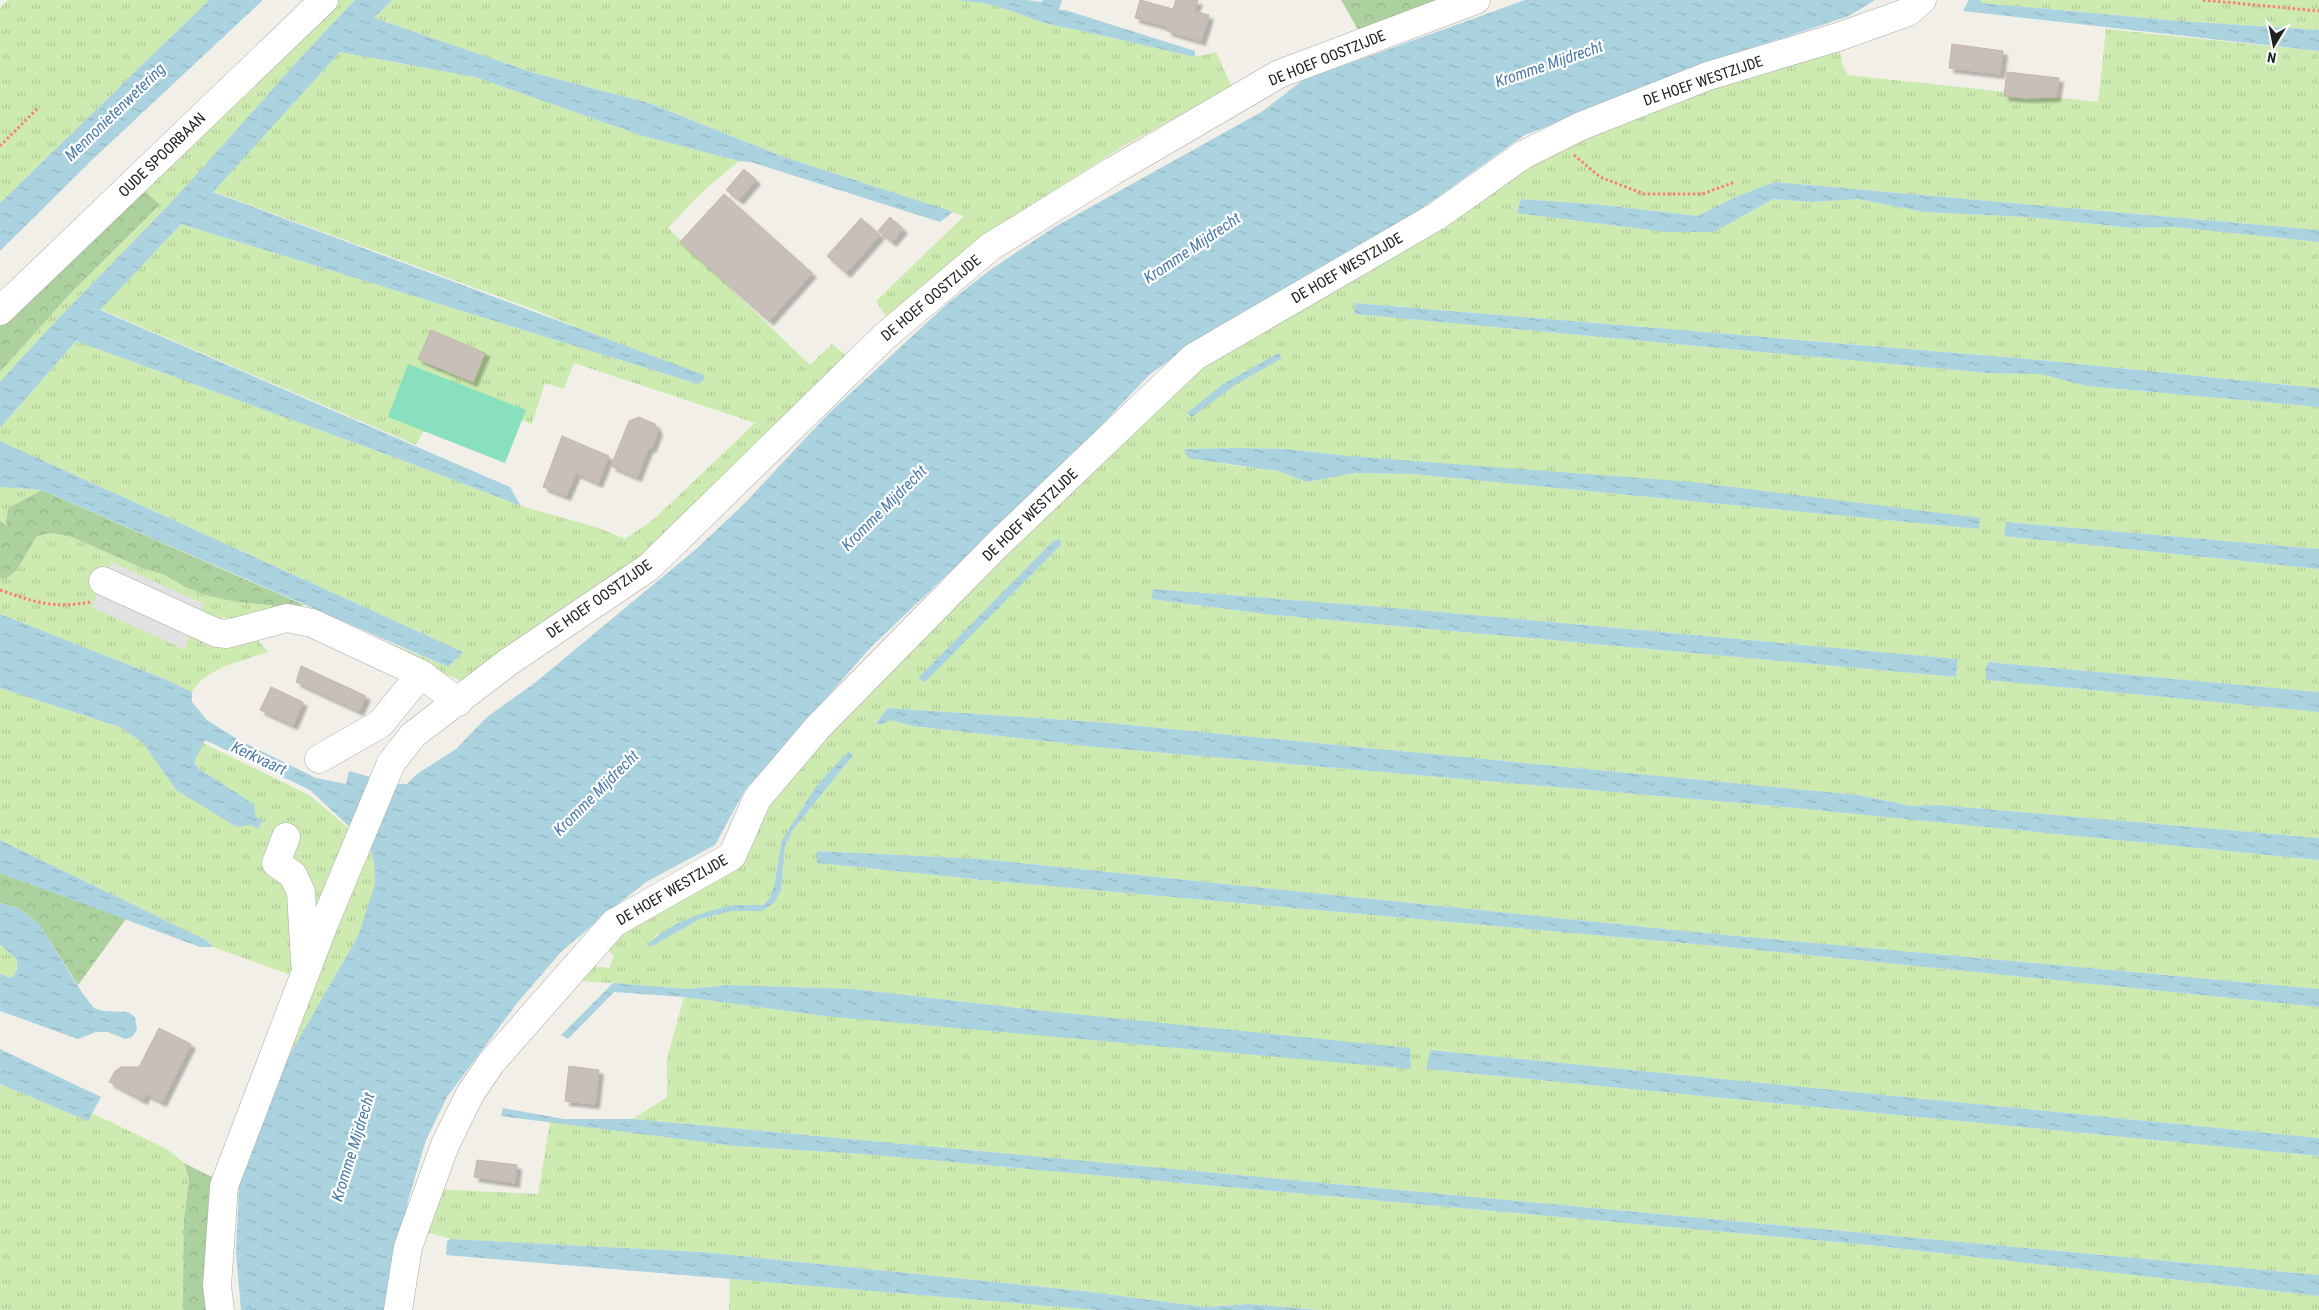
<svg xmlns="http://www.w3.org/2000/svg" width="2319" height="1310" font-family="'Roboto Condensed',sans-serif">
  <style>
    .grass { fill: url(#grass-tufts); fill-rule: evenodd }
    .forest { fill: url(#forest-crowns) }
    .pitch { fill: #88e0be }
    .parking { fill: #e2e2e2 }
    .water { fill: url(#water-ripples) }
    .building { fill: #c7bfb8; stroke: #c4b6ab; filter: url(#shadow) }
    .lines { fill: none; stroke-linecap: round; stroke-linejoin: round }
    .minor-casing { stroke: #a9a9a9; stroke-width: 29 }
    .path { stroke: #fa8072; stroke-width: 3; stroke-dasharray: 2.5 2.5; stroke-linecap: butt }
    .minor { stroke: #fff; stroke-width: 28 }
    .labels { text-anchor: middle; dominant-baseline: central; stroke-width: 4.5; stroke-linejoin: round; paint-order: stroke }
    .street-label { font-size: 15px; fill: #222; stroke: #fff }
    .water-label { font-size: 16px; font-style: italic; fill: #4a7aab; stroke: #fff }
  </style>
  <defs>
    <pattern id="grass-tufts" width="24" height="20" patternUnits="userSpaceOnUse" patternTransform="scale(1.25)"><rect width="24" height="20" fill="#cdebb0"/><path d="M3 7l-1-3M5 7V3M7 7l1-3M15 17l-1-3M17 17v-4M19 17l1-3" fill="none" stroke="#b0c997"/></pattern>
    <pattern id="forest-crowns" width="20" height="18" patternUnits="userSpaceOnUse" patternTransform="scale(1.25)"><rect width="20" height="18" fill="#add19e"/><path d="M2 6a3 3 0 1 1 6 0M12 15a3 3 0 1 1 6 0" fill="none" stroke="#95b388"/></pattern>
    <pattern id="water-ripples" width="26" height="14" patternUnits="userSpaceOnUse" patternTransform="scale(1.25)"><rect width="26" height="14" fill="#aad3df"/><path d="M2 4q2-2 4 0t4 0M15 11q2-2 4 0t4 0" fill="none" stroke="#92b5bf"/></pattern>
    <filter id="shadow"><feDropShadow dx="4.5" dy="4.5" stdDeviation="1" flood-color="#0004"/></filter>
  </defs>
  <rect width="100%" height="100%" fill="#f2efe9"/>
  <g class="grass">
    <polygon points="8,0 209,0 0,203 0,8"/>
    <path d="M340 0H355C296 60 242 125 185 187 124 253 59 315 0 382V372L70 294 160 206 140 187Z"/>
    <path d="M392 0H957C970 2 983 2 995 6 1021 13 1042 25 1069 28L1195 57 1216 52 1232 87 1125 145 989 232 888 320 876 301 964 216 784 157 649 103 534 73 374 18Z"/>
    <polygon points="1980,0 2319,0 2319,30 2180,21 1982,3"/>
    <path d="M2106 29 2319 51V230L1774 182 1738 196 1698 216 1603 205 1521 199 1517 213 1666 232H1714L1773 199 1812 202 1858 199 1924 212 2026 217 2132 228 2174 227 2319 242V388L2029 359 1356 303 1354 314 1988 373 2040 374 2087 386 2319 407V549L2006 522 2004 536 2319 569V692L1988 662 1985 671 1988 680 2319 712V838L1939 805 1912 806 1858 795 1098 722 888 708 876 722 880 725 891 720 912 726 1096 747 1796 808 2319 860V989L1694 932 982 859 817 851V863L994 881 1728 947 2319 1007V1138L1430 1050 1426 1069 2319 1156V1275L633 1119 667 1097V1058L684 997 824 1016 1035 1010 854 989 728 985 688 989 570 980 584 965 609 968 614 956 604 946 614 933 736 864 769 796 1156 395 1524 154 1838 42 1843 66 1848 75 2098 102ZM1242 448 1286 449 1979 529 1412 474 1355 473 1307 482 1278 471 1224 464 1185 449ZM1053 541 1061 545 925 681 919 678ZM1153 589 1407 609 1958 659 1956 677 1265 614 1151 599ZM853 754 793 830 785 846 781 890 761 911H732L700 919 652 946 649 945 656 935 738 905H763L769 899 774 886 782 840 798 817Z"/>
    <polygon points="340,52 475,77 643,136 739,161 700,194 668,228 810,365 832,344 848,357 623,578 462,681 385,650 390,643 448,667 463,652 0,441 0,428 76,341 399,459 521,506 599,528 625,539 654,519 755,423 574,363 564,389 545,383 532,424 444,393 416,445 100,309 181,224 698,384 704,379 535,310 212,191"/>
    <polygon points="0,487 42,490 8,508 7,526 0,521"/>
    <path d="M51 533 72 537 142 568 165 575 185 587 293 607 237 618H221L202 645 254 636 268 652C243 661 206 667 192 692L167 680 0 614V578L5 580 16 571 37 536Z"/>
    <polygon points="0,688 120,727 143,743 176,790 256,817 219,782 199,769 194,761 203,743 309,795 351,830 291,975 213,947 206,940 0,840"/>
    <polygon points="369,845 374,862 375,884 358,936 287,1059 280,1065"/>
    <polygon points="0,944 17,960 16,975 11,978 0,974"/>
    <polygon points="0,1084 88,1121 92,1113 167,1149 184,1163 189,1180 184,1218 184,1310 0,1310"/>
    <polygon points="550,1122 735,1146 862,1154 1869,1245 2319,1296 2319,1310 1319,1310 1250,1304 1205,1307 1083,1291 702,1252 451,1239 426,1232 436,1189 538,1194"/>
    <polygon points="730,1279 1097,1310 729,1310"/>
  </g>
  <g class="forest">
    <polygon points="1341,0 1446,0 1360,33"/>
    <polygon points="140,187 160,205 70,294 0,372 0,326"/>
    <polygon points="42,490 304,605 293,607 237,602 209,596 185,587 165,575 142,568 72,537 51,533 37,536 16,571 5,580 0,578 0,521 6,525 8,508"/>
    <polygon points="0,873 126,919 78,985 39,924 18,908 0,903"/>
    <path d="M184 1163 214 1178C206 1221 202 1266 208 1310H184L183 1305 184 1218 189 1180Z"/>
  </g>
  <polygon class="pitch" points="408,364 526,410 505,463 388,417"/>
  <polygon class="parking" points="111,562 204,604 184,649 91,607"/>
  <g class="water">
    <polygon points="209,0 263,0 93,159 0,251 0,203"/>
    <path d="M355 0H392L374 18 534 73 649 103 784 157 953 212 940 222 751 162 739 161 643 136 475 77 340 52 213 192 704 375V379L698 384 181 224 100 310 510 487 521 506 399 459 76 341 0 428V382C59 315 124 253 185 187 242 125 296 60 355 0Z"/>
    <path d="M957 0H1027L1041 2 1043 0H1062L1059 10H1065L1195 51V57L1069 28C1042 25 1021 13 995 6 983 2 969 2 957 0Z"/>
    <polygon points="1525,0 1875,0 1849,16 1719,59 1523,136 1434,200 1385,232 1199,339 1150,374 1079,449 871,647 745,790 715,845 646,882 608,912 561,952 518,1002 447,1097 426,1140 408,1201 386,1310 241,1310 236,1253 239,1186 255,1127 280,1065 287,1059 358,936 375,884 374,862 369,845 310,790 205,740 194,762 199,769 254,804 256,817 263,820 258,829 251,825 237,827 176,790 143,743 120,727 0,688 0,614 167,680 192,692 192,702 207,720 237,739 316,778 346,784 349,771 394,784 407,784 417,774 456,749 487,717 536,682 695,550 744,504 828,414 948,303 990,270 1053,228 1263,111 1303,80"/>
    <polygon points="1969,0 1980,0 1982,3 2180,21 2319,30 2319,51 1963,11"/>
    <polygon points="1774,182 2319,230 2319,242 2174,227 2132,228 2026,217 1924,212 1858,199 1812,202 1773,199 1714,232 1666,232 1517,213 1521,199 1603,205 1698,216 1738,196"/>
    <polygon points="1355,303 2029,359 2319,388 2319,407 2087,386 2040,374 1988,373 1354,314"/>
    <polygon points="1279,353 1282,358 1235,385 1192,417 1187,413 1223,384"/>
    <polygon points="0,441 463,652 448,667 42,490 0,487"/>
    <polygon points="1242,448 1286,449 1348,456 1693,482 1980,518 1979,529 1412,474 1355,473 1307,482 1278,471 1188,458 1184,449"/>
    <polygon points="2006,522 2319,549 2319,569 2004,536"/>
    <polygon points="1060,539 1061,545 925,682 918,678 1053,541"/>
    <polygon points="1153,589 1407,609 1958,659 1956,677 1265,614 1151,599"/>
    <polygon points="1988,662 2319,692 2319,712 1987,680 1985,670"/>
    <polygon points="888,708 1098,722 1858,795 1912,806 1939,805 2319,838 2319,860 1796,808 1096,747 912,726 891,720 880,725 876,723"/>
    <path d="M849 751 853 755 793 830 785 846 781 890 774 903 761 911H732L700 919 652 946 648 945C665 924 713 907 740 905 747 905 755 905 763 905L769 899 774 886 782 840 817 785Z"/>
    <polygon points="0,840 206,940 213,947 200,947 0,873"/>
    <polygon points="817,851 982,859 1694,932 2319,989 2319,1007 1728,947 994,881 817,863"/>
    <path d="M0 903 18 908 39 924 83 994 94 1008 103 1011 128 1012 135 1017 137 1030 132 1037 125 1039 108 1032H96L78 1039 0 1011V974L11 978C18 973 17 968 17 960L0 944Z"/>
    <polygon points="613,983 688,989 728,985 854,989 1035,1010 1410,1048 1411,1069 824,1016 684,997 614,992 568,1039 561,1035"/>
    <polygon points="0,1049 101,1097 88,1121 0,1084"/>
    <polygon points="1430,1050 2319,1138 2319,1156 1426,1069"/>
    <polygon points="503,1108 564,1119 633,1119 2319,1275 2319,1296 1869,1245 862,1154 735,1146 501,1116"/>
    <polygon points="451,1239 702,1252 1083,1291 1205,1307 1250,1304 1319,1310 1097,1310 446,1255 447,1241"/>
  </g>
  <g class="building">
    <polygon points="1140,0 1173,9 1176,0 1198,0 1194,11 1209,15 1201,41 1167,31 1168,27 1135,18"/>
    <polygon points="1952,44 2003,51 2000,74 1949,68"/>
    <polygon points="2007,72 2059,78 2056,97 2026,98 2004,96"/>
    <polygon points="744,169 756,180 739,200 726,190"/>
    <polygon points="724,194 812,273 769,321 680,242"/>
    <polygon points="890,217 903,229 892,242 878,231"/>
    <polygon points="861,218 880,235 846,273 827,256"/>
    <polygon points="431,330 485,353 473,382 418,359"/>
    <polygon points="639,417 655,424 658,431 652,447 648,449 637,477 611,466 629,421"/>
    <polygon points="562,436 609,456 598,483 576,473 566,496 543,487"/>
    <polygon points="301,666 366,696 359,711 296,682"/>
    <polygon points="271,687 303,702 293,725 260,710"/>
    <polygon points="159,1028 191,1044 162,1102 146,1094 143,1100 109,1082 115,1071 121,1067 139,1067"/>
    <polygon points="569,1066 599,1070 595,1104 565,1101"/>
    <polygon points="477,1160 517,1165 515,1183 474,1177"/>
  </g>
  <g class="lines">
    <defs>
      <g id="minor">
        <polyline points="0,311 324,0"/>
        <polyline points="103,581 217,633 227,634 287,618 312,623 421,674 458,702"/>
        <polyline points="319,759 380,724 421,674"/>
        <polyline points="286,837 276,863 293,875 301,892 305,963"/>
        <polyline points="220,1310 217,1286 224,1186 324,924 391,763 413,735 507,663 649,567 885,336 990,247 1113,171 1279,74 1476,0"/>
        <polyline points="398,1310 408,1247 445,1145 470,1094 491,1063 614,923 732,856 757,799 818,727 998,544 1194,357 1437,216 1523,155 1581,126 1708,76 1838,37 1908,12 1922,0"/>
      </g>
    </defs>
    <use href="#minor" class="minor-casing"/>
    <g class="path">
      <polyline points="2203,0 2319,11"/>
      <polyline points="0,146 37,109"/>
      <polyline points="1574,155 1600,177 1644,194 1702,194 1735,182"/>
      <path d="M0 590C34 602 54 609 90 602"/>
    </g>
    <use href="#minor" class="minor"/>
  </g>
  <g class="labels">
    <g class="street-label">
      <text transform="translate(1327 58) rotate(-22)">DE HOEF OOSTZIJDE</text>
      <text transform="translate(1703 81) rotate(-19)">DE HOEF WESTZIJDE</text>
      <text transform="translate(162 155) rotate(-44)">OUDE SPOORBAAN</text>
      <text transform="translate(1347 268) rotate(-30)">DE HOEF WESTZIJDE</text>
      <text transform="translate(931 298) rotate(-40)">DE HOEF OOSTZIJDE</text>
      <text transform="translate(1030 515) rotate(-44)">DE HOEF WESTZIJDE</text>
      <text transform="translate(599 599) rotate(-35)">DE HOEF OOSTZIJDE</text>
      <text transform="translate(672 890) rotate(-30)">DE HOEF WESTZIJDE</text>
    </g>
    <g class="water-label">
      <text transform="translate(1549 64) rotate(-19)">Kromme Mijdrecht</text>
      <text transform="translate(115 112) rotate(-44)">Mennonietenwetering</text>
      <text transform="translate(1192 248) rotate(-34)">Kromme Mijdrecht</text>
      <text transform="translate(884 508) rotate(-45)">Kromme Mijdrecht</text>
      <text transform="translate(259 758) rotate(25)">Kerkvaart</text>
      <text transform="translate(596 793) rotate(-45)">Kromme Mijdrecht</text>
      <text transform="translate(353 1147) rotate(-73)">Kromme Mijdrecht</text>
    </g>
  </g>
  <g transform="translate(2274 45) rotate(190)" stroke="#ffffff" stroke-width="4" paint-order="stroke">
  <path d="M0-4L9 19L0 12L-9 19Z" fill="#222222"/>
  <text y="-8" font-size="14" font-weight="bold" text-anchor="middle" fill="#222222">N</text>
  </g>
</svg>
